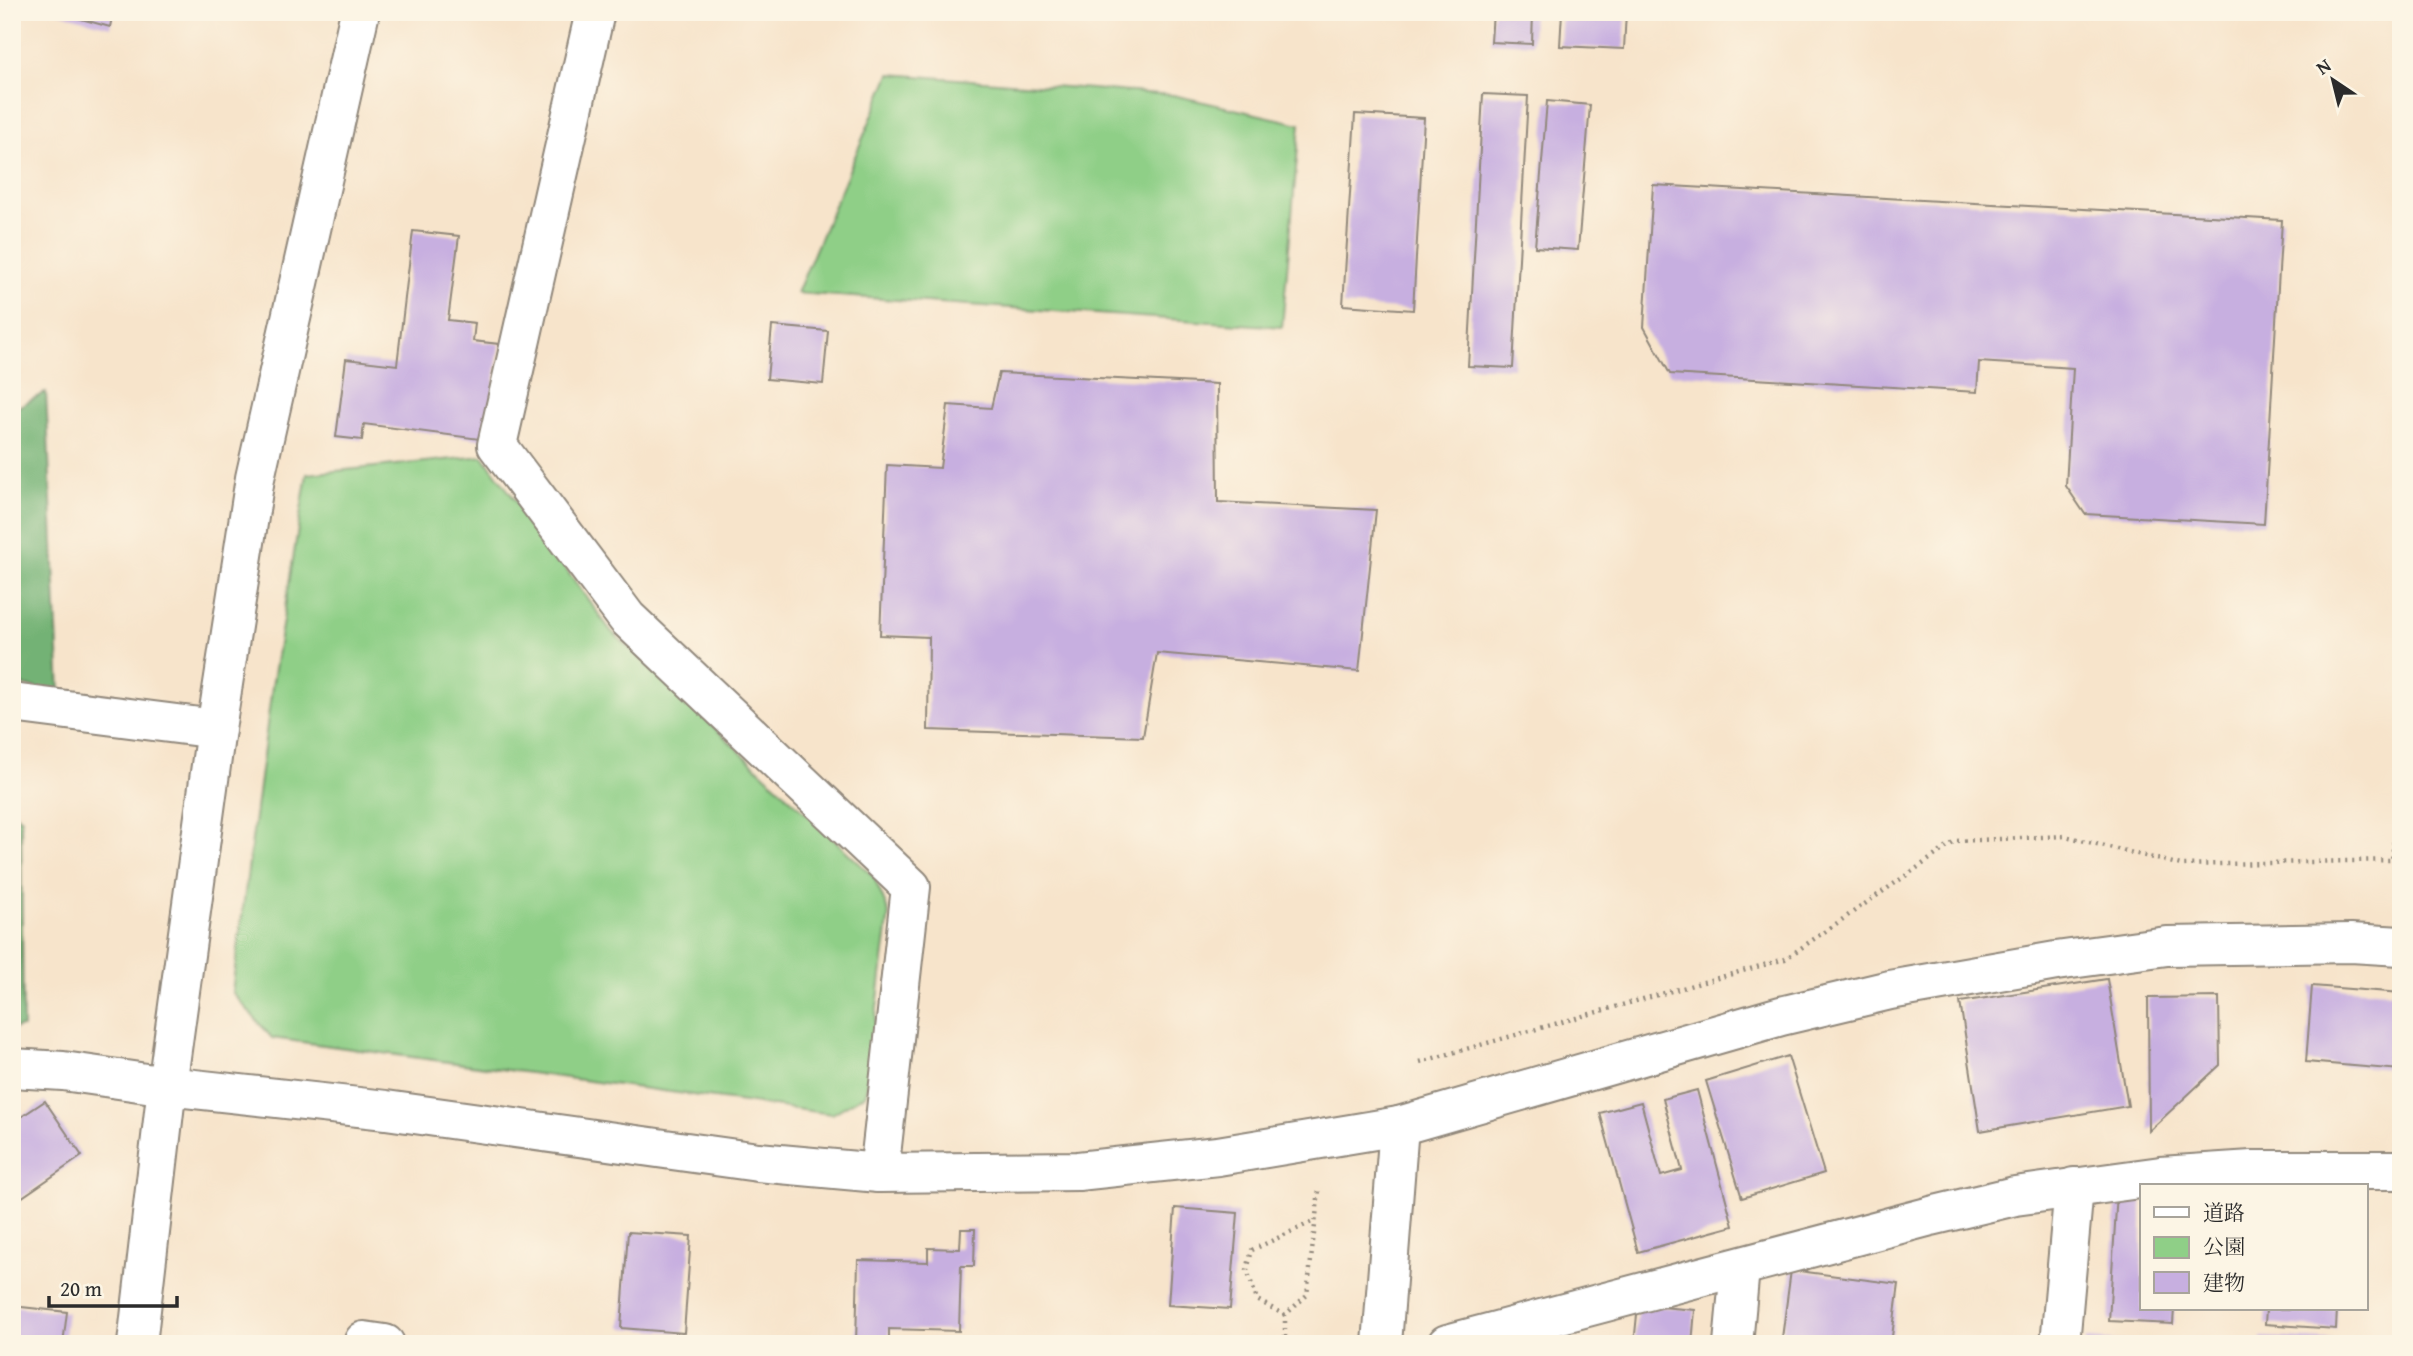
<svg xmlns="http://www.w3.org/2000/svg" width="2413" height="1356" font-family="'Gentium Book Plus','Noto Serif JP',serif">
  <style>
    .green { fill: #8fcf87; stroke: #5d7d59; stroke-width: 2 }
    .forest { fill: #73b274; stroke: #4f6e50; stroke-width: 2 }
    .building { fill: #c7afe0 }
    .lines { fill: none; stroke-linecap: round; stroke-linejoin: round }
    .street-casing { stroke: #91887b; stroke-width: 42 }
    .secondary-casing { stroke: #91887b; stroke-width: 42 }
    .path { stroke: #91887b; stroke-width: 4.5; stroke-dasharray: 2 5; stroke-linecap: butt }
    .street { stroke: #fff; stroke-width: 38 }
    .secondary { stroke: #fff; stroke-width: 38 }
  </style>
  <rect width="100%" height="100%" fill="#fcf5e5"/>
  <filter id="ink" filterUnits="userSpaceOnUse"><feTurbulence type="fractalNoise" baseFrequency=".0143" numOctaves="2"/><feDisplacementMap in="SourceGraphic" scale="14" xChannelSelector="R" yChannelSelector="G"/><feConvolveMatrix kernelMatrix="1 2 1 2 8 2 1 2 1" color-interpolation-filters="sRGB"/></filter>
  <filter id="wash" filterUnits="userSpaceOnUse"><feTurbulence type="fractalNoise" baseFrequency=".00686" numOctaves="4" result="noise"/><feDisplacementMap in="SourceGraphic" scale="28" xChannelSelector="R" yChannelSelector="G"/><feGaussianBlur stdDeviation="1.57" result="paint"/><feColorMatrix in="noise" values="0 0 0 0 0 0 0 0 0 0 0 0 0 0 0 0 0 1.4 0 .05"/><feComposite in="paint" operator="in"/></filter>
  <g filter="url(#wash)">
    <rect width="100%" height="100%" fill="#f7e4cb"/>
    <g class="green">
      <polygon points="890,74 1173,95 1300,124 1282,327 797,293"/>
      <polygon points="483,456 611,631 874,877 889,913 866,1094 832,1114 272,1038 232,992 272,687 307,474"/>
    </g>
    <g class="forest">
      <polygon points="46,392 60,693 12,683 12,410"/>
      <polygon points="12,811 21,819 23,1027 12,1029"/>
    </g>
    <g id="blocks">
      <g class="building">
        <polygon points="56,12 113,12 110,27"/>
        <polygon points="1493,12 1533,12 1532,44 1491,42"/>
        <polygon points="1562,12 1626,12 1624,49 1560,46"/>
        <polygon points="1483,94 1528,96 1513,368 1468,366"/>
        <polygon points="1547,101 1590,105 1578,250 1535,247"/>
        <polygon points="1355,114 1424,118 1413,310 1343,305"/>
        <polygon points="1653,185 2282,220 2264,524 2085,514 2066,486 2073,368 1979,362 1977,392 1670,374 1644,327"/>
        <polygon points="413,231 459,236 448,320 475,323 473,341 499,344 487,440 364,424 362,440 336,437 346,359 397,365"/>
        <polygon points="772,326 828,331 823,384 767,379"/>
        <polygon points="999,373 1217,384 1218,502 1376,510 1359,671 1157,653 1143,737 928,730 929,637 880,635 887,465 940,468 948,405 991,408"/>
        <polygon points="2107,979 2128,1106 1980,1131 1960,1002"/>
        <polygon points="2312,986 2401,993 2401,1070 2306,1062"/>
        <polygon points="2219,997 2220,1065 2149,1131 2148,998"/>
        <polygon points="1788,1056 1824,1173 1742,1198 1706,1081"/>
        <polygon points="1697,1090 1733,1226 1638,1252 1600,1113 1641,1102 1661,1176 1682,1170 1663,1099"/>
        <polygon points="45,1101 82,1156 12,1204 12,1123"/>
        <polygon points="2117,1192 2142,1194 2142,1309 2174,1309 2173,1324 2109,1321"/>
        <polygon points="1175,1208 1238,1213 1230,1309 1168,1305"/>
        <polygon points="961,1229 975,1229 974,1266 961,1266 959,1331 889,1329 889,1344 856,1344 858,1260 928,1262 928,1248 960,1249"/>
        <polygon points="628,1232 691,1236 684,1333 621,1328"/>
        <polygon points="1791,1270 1899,1284 1891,1344 1828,1344 1782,1338"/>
        <polygon points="1638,1305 1695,1310 1692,1344 1634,1344"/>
        <polygon points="12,1306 67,1312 63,1344 12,1344"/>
        <polygon points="2266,1309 2337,1309 2336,1329 2265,1324"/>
        <polygon points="2261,1337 2341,1341 2341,1344 2261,1344"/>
        <polygon points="2086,1339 2131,1342 2131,1344 2086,1344"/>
      </g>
    </g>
  </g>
  <g filter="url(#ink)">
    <use href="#blocks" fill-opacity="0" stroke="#91887b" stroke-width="2"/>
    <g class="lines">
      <defs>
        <g id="street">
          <polyline points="595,12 497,445 627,618 911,887 879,1173"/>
          <polyline points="12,703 216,729"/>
          <polyline points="364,1344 364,1341 385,1344"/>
          <polyline points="1447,1344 1931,1216 2015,1196 2161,1176 2252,1170 2401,1170"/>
          <polyline points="1733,1344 1740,1268"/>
          <polyline points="2060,1344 2074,1187"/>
        </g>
        <g id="secondary">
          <polyline points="12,1068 63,1071 167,1086 386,1110 758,1162 879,1173 1078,1171 1218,1156 1399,1126 1781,1016 1890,990 2056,961 2167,946 2351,943 2401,946"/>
          <polyline points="137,1344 167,1086 216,729 255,478 360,12"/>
          <polyline points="1382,1344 1399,1126"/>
        </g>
      </defs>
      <use href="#street" class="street-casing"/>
      <use href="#secondary" class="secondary-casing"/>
      <g class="path">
        <polyline points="1420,1062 1785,959 1956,841 2065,836 2181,865 2392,860 2401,764"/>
        <polyline points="1285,1315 1257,1300 1247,1270 1252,1250 1314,1221"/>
        <polyline points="1285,1344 1285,1315 1307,1295 1319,1190"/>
      </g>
      <use href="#street" class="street"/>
      <use href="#secondary" class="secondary"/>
    </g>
  </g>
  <rect width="2413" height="1356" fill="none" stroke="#fcf5e5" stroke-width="42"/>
  <rect x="2140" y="1184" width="228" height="126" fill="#fcf5e5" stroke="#a8a49b" stroke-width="2"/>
  <rect x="2154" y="1207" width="35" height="10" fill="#ffffff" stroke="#a8a49b" stroke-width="2"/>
  <text x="2203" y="1220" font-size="21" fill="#2b2b2b">道路</text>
  <rect x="2154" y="1237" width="35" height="21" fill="#8fcf87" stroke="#a8a49b" stroke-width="2"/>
  <text x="2203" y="1254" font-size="21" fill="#2b2b2b">公園</text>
  <rect x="2154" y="1272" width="35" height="21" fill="#c7afe0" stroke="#a8a49b" stroke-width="2"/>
  <text x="2203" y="1290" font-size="21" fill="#2b2b2b">建物</text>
  <g transform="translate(2333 80) rotate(325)" stroke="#fcf5e5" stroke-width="5" paint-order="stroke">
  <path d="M0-5L12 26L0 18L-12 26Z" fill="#2b2b2b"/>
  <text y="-10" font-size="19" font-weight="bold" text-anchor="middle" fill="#2b2b2b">N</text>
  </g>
  <path d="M49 1296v10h128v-10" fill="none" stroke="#2b2b2b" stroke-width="3.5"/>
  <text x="60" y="1296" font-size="21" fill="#2b2b2b" stroke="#fcf5e5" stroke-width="5" paint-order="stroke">20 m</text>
</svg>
